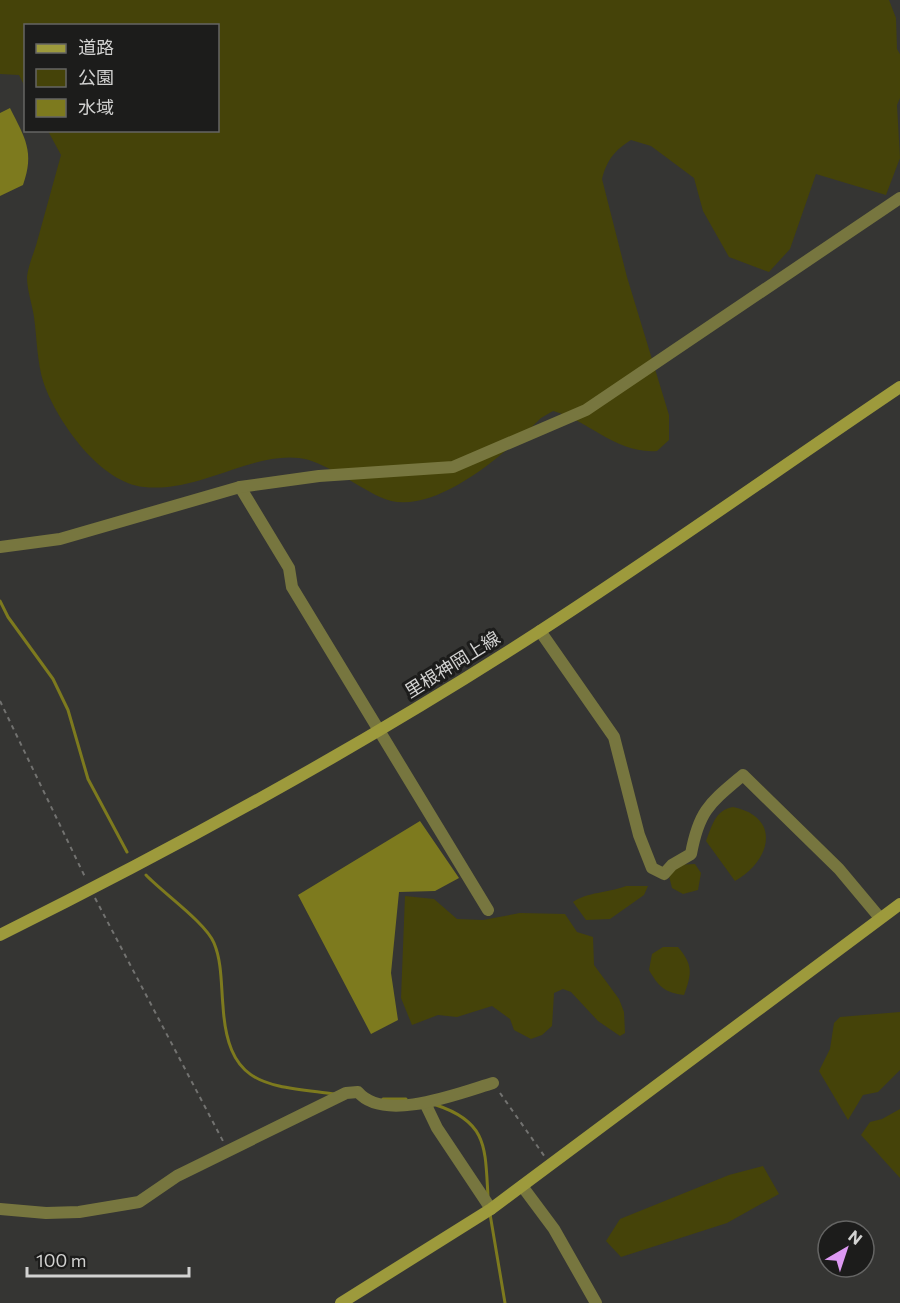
<svg xmlns="http://www.w3.org/2000/svg" width="900" height="1303" font-family="Commissioner,'Noto Sans JP',sans-serif">
  <style>
    .green { fill: #454309 }
    .water { fill: #7d7a1e }
    .lines { fill: none; stroke-linecap: round; stroke-linejoin: round }
    .stream { stroke: #7d7a1e; stroke-width: 3 }
    .path { stroke: #727270; stroke-width: 2; stroke-dasharray: 4.5 4.5; stroke-linecap: butt }
    .street { stroke: #77763f; stroke-width: 12 }
    .secondary { stroke: #9d9a3c; stroke-width: 12 }
    .labels { text-anchor: middle; dominant-baseline: central; stroke-width: 6; stroke-linejoin: round; paint-order: stroke }
    .street-label { font-size: 18px; fill: #d2d2d1; stroke: #1c1c1b }
  </style>
  <rect width="100%" height="100%" fill="#353533"/>
  <g class="green">
    <path d="M0 0H889L896 18 897 49 900 54V98L897 105 900 158 886 195 816 174 790 249 769 272 729 257 703 211 694 178 651 146 631 140C614 151 607 160 602 179L627 277 669 415V440L657 451C616 454 590 421 553 411L541 418C508 451 430 522 380 497 358 487 322 460 299 458 252 452 198 493 144 487 101 483 58 423 44 384 37 364 37 338 34 317 32 304 27 290 27 277 28 266 34 253 37 242 45 213 53 184 61 155L48 131 218 130V26H26L25 87 19 75 0 74Z"/>
    <path d="M733 807C782 817 771 861 735 881L706 841C712 826 715 810 733 807Z"/>
    <polygon points="695,864 701,873 698,890 683,894 672,888 669,876 674,865"/>
    <path d="M626 886H648L644 895 610 919 586 920 573 902C587 892 608 893 626 886Z"/>
    <polygon points="405,896 434,899 457,919 483,920 520,913 565,914 577,932 593,937 594,965 619,999 624,1012 625,1033 620,1036 598,1021 571,992 563,989 554,993 552,1026 542,1035 531,1039 514,1030 510,1019 492,1006 457,1017 438,1015 412,1025 401,998"/>
    <path d="M663 947H678C693 965 692 973 684 995 665 993 658 986 649 970L652 954Z"/>
    <polygon points="900,1012 900,1070 878,1092 863,1095 848,1120 819,1071 830,1049 834,1023 840,1017"/>
    <polygon points="900,1109 900,1178 861,1135 870,1122 882,1119"/>
    <polygon points="763,1166 779,1194 727,1223 621,1257 606,1241 620,1219 729,1175"/>
  </g>
  <g class="water">
    <path d="M10 108C25 138 35 152 23 185L0 196V113Z"/>
    <polygon points="420,821 459,878 435,891 399,892 391,973 398,1020 371,1034 298,895"/>
  </g>
  <g class="lines">
    <g class="stream">
      <polyline points="0,601 8,617 53,679 68,710 88,779 127,852"/>
      <path d="M146 875C163 893 206 923 214 943 222 962 221 985 223 1006 228 1088 267 1085 334 1094"/>
      <polyline points="383,1099 406,1099"/>
      <path d="M436 1105C488 1122 485 1148 488 1196"/>
      <polyline points="490,1214 505,1303"/>
    </g>
    <g class="path">
      <polyline points="0,701 86,879"/>
      <polyline points="95,898 224,1143"/>
      <polyline points="500,1093 545,1157"/>
    </g>
    <g class="street">
      <polyline points="240,487 289,568 292,587 488,910"/>
      <polyline points="0,547 60,539 240,487 319,476 453,467 586,410 900,198"/>
      <path d="M540 631 614 737 639 835 652 868 664 874 672 865 691 854C699 810 710 803 743 775L839 869 880 918"/>
      <polyline points="425,1103 437,1128 491,1209"/>
      <polyline points="522,1186 554,1229 596,1303"/>
      <path d="M0 1209 46 1213 79 1212 139 1202 177 1176 346 1093 358 1092C384 1123 460 1093 493 1083"/>
    </g>
    <g class="secondary">
      <path d="M0 935C185 843 367 743 540 631 662 552 780 468 900 387"/>
      <polyline points="341,1303 491,1209 900,904"/>
    </g>
  </g>
  <g class="labels">
    <g class="street-label">
      <text transform="translate(452 664) rotate(-32)">里根神岡上線</text>
    </g>
  </g>
  <rect x="24" y="24" width="195" height="108" fill="#1c1c1b" stroke="#656564" stroke-width="1.5"/>
  <rect x="36" y="44" width="30" height="9" fill="#9d9a3c" stroke="#656564" stroke-width="1.5"/>
  <text x="78" y="54" font-size="18" fill="#d2d2d1">道路</text>
  <rect x="36" y="69" width="30" height="18" fill="#454309" stroke="#656564" stroke-width="1.5"/>
  <text x="78" y="84" font-size="18" fill="#d2d2d1">公園</text>
  <rect x="36" y="99" width="30" height="18" fill="#7d7a1e" stroke="#656564" stroke-width="1.5"/>
  <text x="78" y="114" font-size="18" fill="#d2d2d1">水域</text>
  <g transform="translate(846 1249) rotate(39)"><circle r="28" fill="#1c1c1b" stroke="#656564" stroke-width="1.5"/>
  <path d="M0-4.5L10 22L0 15L-10 22Z" fill="#dd99f3"/>
  <text y="-9" font-size="16" font-weight="bold" text-anchor="middle" fill="#d2d2d1">N</text>
  </g>
  <path d="M27 1267v9h162v-9" fill="none" stroke="#d2d2d1" stroke-width="3"/>
  <text x="36" y="1267" font-size="18" fill="#d2d2d1" stroke="#1c1c1b" stroke-width="4.5" paint-order="stroke">100 m</text>
</svg>
